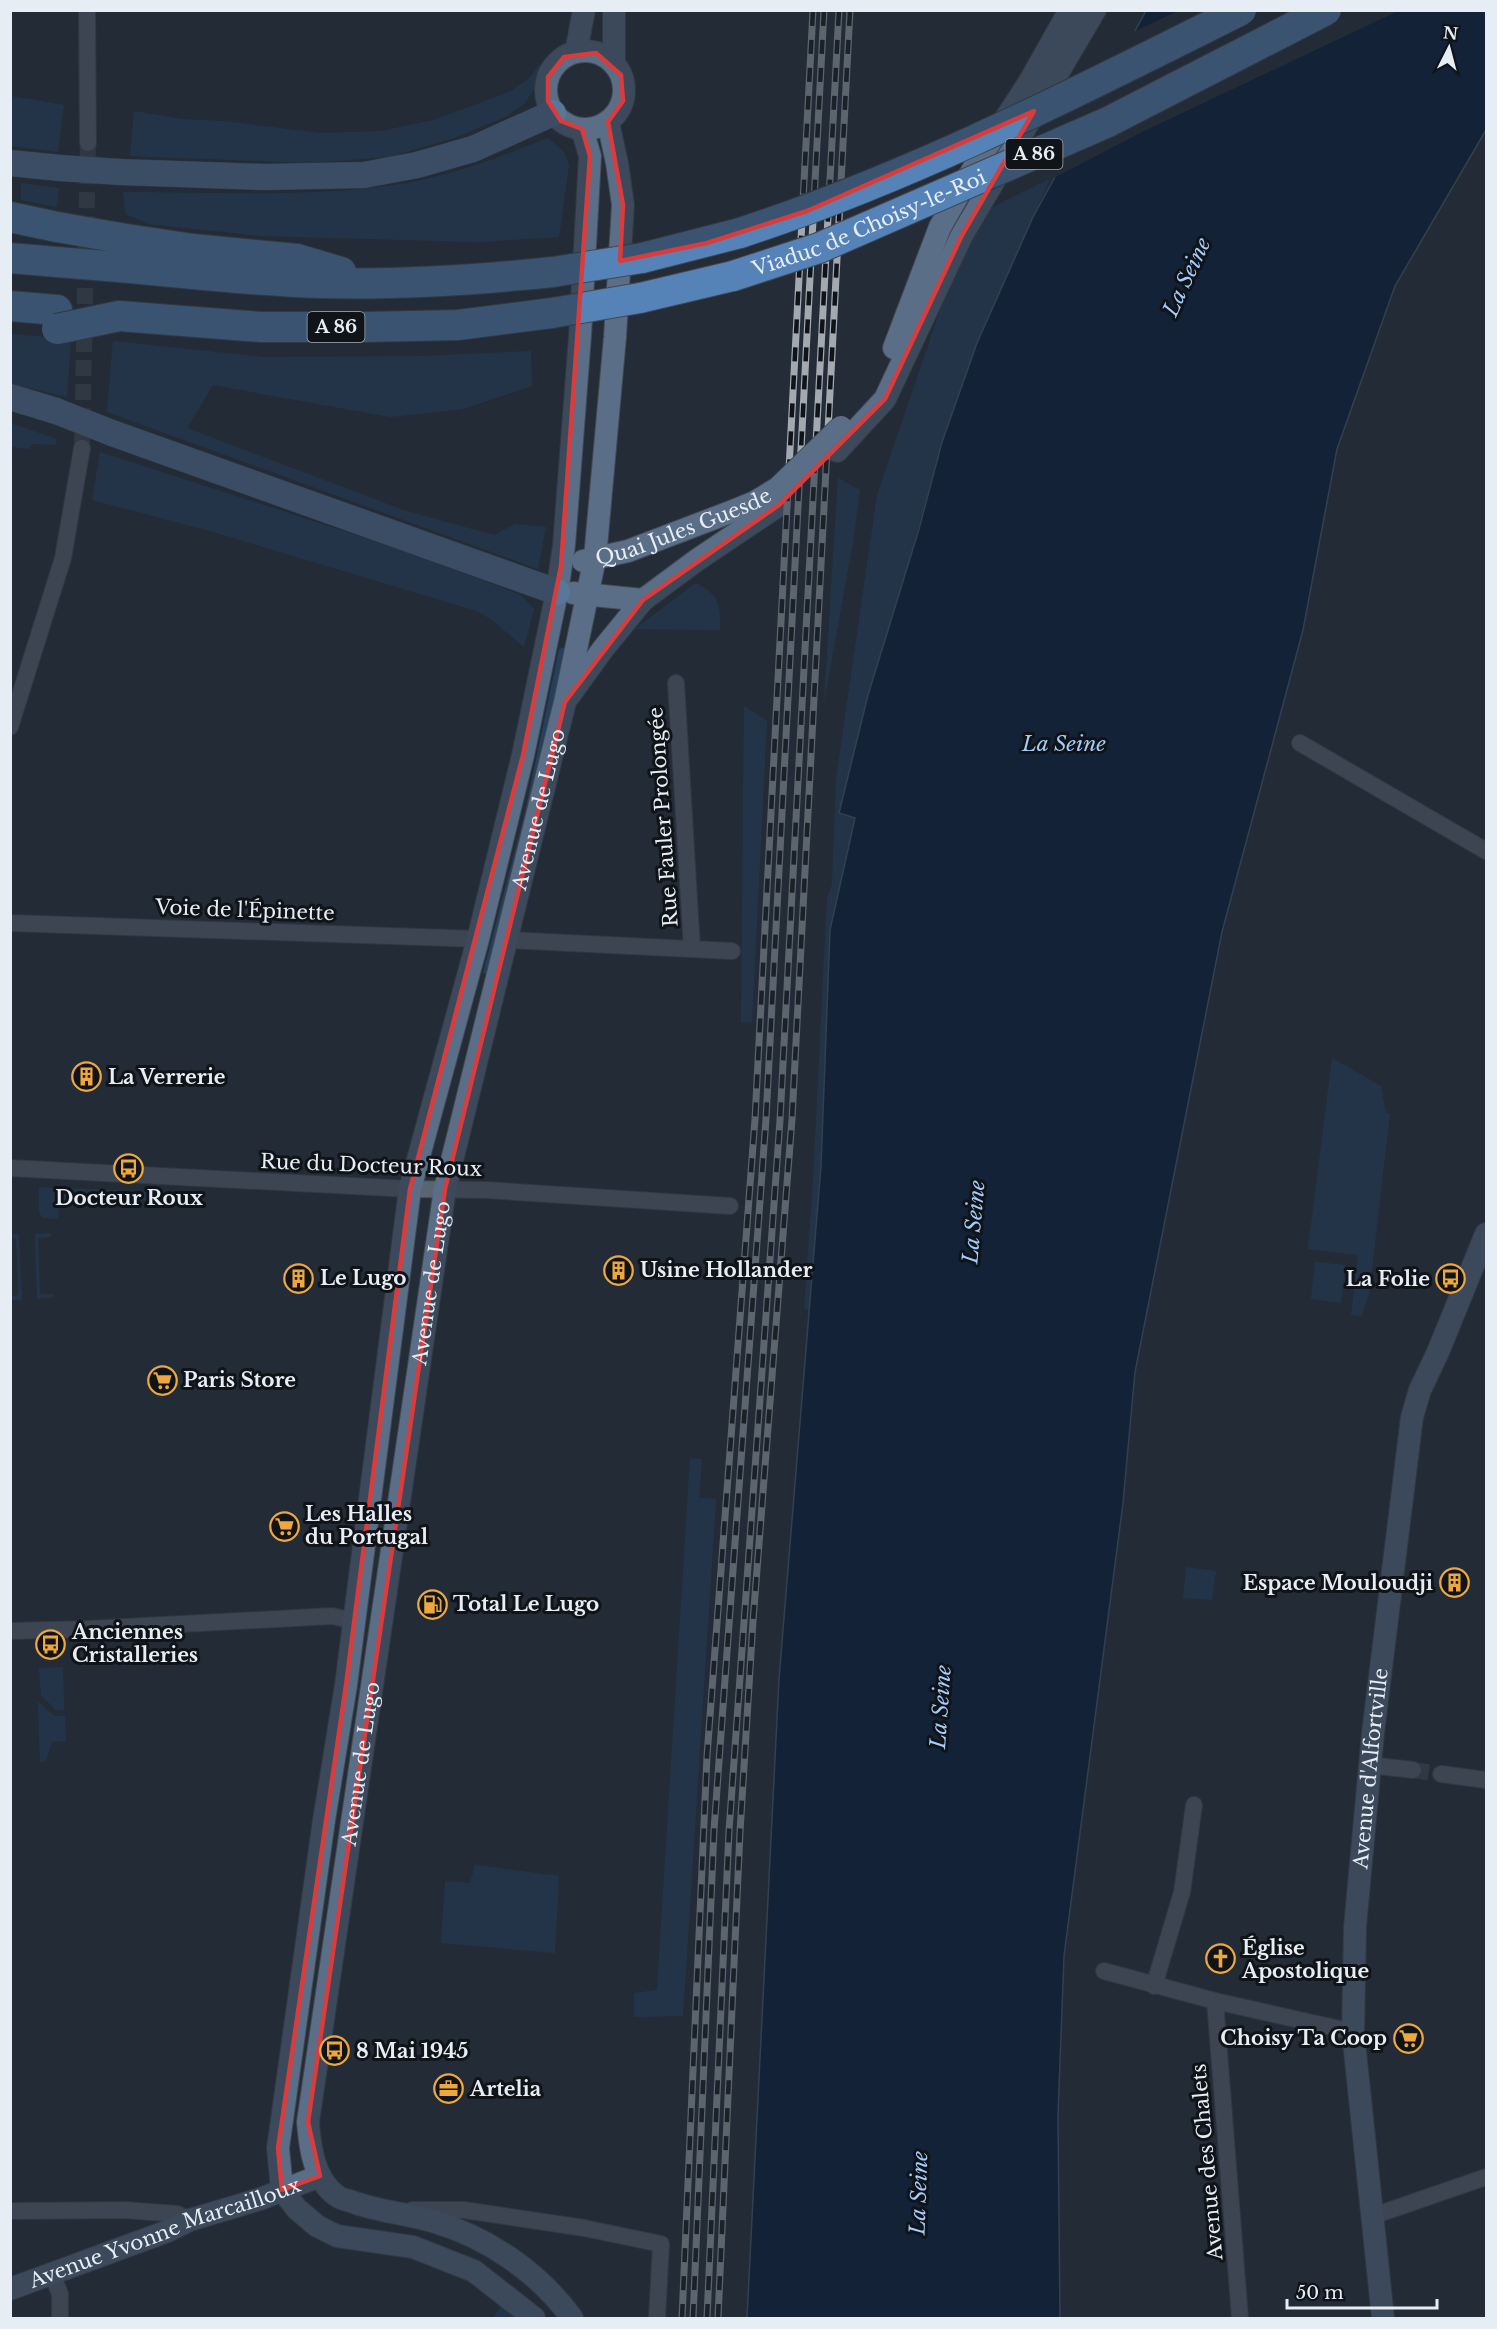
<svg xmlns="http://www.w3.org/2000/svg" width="1497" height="2329" font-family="'Libre Baskerville',serif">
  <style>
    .green { fill: #263f5d }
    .water { fill: #001835; stroke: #45586e; stroke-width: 1.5 }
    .pier { fill: #232c37 }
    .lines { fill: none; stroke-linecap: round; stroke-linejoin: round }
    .street-tunnel { stroke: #404953; stroke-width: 16; stroke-dasharray: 16 8; stroke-linecap: butt }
    .street-casing { stroke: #414851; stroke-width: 18 }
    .secondary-casing { stroke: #414851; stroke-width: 24 }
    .primary-casing { stroke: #414851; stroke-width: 27 }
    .highway-casing { stroke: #414851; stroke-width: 32 }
    .street { stroke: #5b6572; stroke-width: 16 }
    .secondary { stroke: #5a6e87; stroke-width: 22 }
    .primary { stroke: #58779b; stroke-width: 26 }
    .highway { stroke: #5683b7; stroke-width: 30 }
    .rail-casing { stroke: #a2a9b1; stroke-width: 7 }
    .rail { stroke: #101419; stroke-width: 4.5; stroke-dasharray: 14; stroke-linecap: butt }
    .secondary-bridge-casing { stroke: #414851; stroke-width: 24; stroke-linecap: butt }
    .primary-bridge-casing { stroke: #414851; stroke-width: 27; stroke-linecap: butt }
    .highway-bridge-casing { stroke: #414851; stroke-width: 32; stroke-linecap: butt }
    .secondary-bridge { stroke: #5a6e87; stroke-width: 22 }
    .primary-bridge { stroke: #58779b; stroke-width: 26 }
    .highway-bridge { stroke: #5683b7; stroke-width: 30 }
    .marked { fill: none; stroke: #d83c3c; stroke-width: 4.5; stroke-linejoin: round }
    .labels { text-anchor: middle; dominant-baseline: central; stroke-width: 6; stroke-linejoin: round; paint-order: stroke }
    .shield { fill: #101419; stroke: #a6acb2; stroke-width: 1.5 }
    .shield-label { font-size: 18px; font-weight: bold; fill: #e7edf4 }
    .street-label { font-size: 20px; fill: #e7edf4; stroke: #101419 }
    .poi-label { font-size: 20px; font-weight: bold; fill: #e7edf4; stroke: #101419; text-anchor: start }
    .water-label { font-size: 21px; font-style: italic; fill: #a5ccfa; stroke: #101419 }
  </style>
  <rect width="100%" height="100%" fill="#232c37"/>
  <g class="green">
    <polygon points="540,63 536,86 525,103 507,116 457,137 390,157 310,163 130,156 134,111 181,119 222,121 321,133 381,131 434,120 509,92 529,79"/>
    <polygon points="11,96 64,105 58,152 11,146"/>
    <path d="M548 138 564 152 569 165 559 237 478 242 260 236 148 224 126 214 123 192C214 192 312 198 401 184 452 176 500 157 548 138Z"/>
    <polygon points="1050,179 977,343 942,442 839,813 855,817 830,930 821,1166 809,1310 804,1309 813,1181 827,897 832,885 836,779 877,495 972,217"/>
    <polygon points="21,183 59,188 57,207 21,200"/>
    <polygon points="10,334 71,339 67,397 11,384"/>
    <polygon points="113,341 264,357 422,356 531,351 532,386 463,409 390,417 213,385 187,428 406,511 494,535 515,524 546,527 538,569 107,412"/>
    <polygon points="10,423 57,439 55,445 32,444 29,449 11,447"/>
    <polygon points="100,452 415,554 521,595 534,609 524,647 492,620 477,611 210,531 92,500"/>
    <polygon points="838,478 860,490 853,542 824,703"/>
    <path d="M696 583C720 595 720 605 720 630L635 629Z"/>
    <polygon points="568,646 492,975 483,973 525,812 559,649"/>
    <polygon points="744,706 767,721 752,1022 741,1023"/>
    <polygon points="1332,1058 1381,1086 1386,1113 1390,1113 1369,1295 1361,1316 1351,1315 1358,1255 1308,1249"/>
    <polygon points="39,1187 184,1193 194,1203 154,1200 59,1203 58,1219 42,1218 39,1211"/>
    <polygon points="51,1233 52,1237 38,1238 40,1294 54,1294 54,1297 37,1299 35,1234"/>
    <polygon points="11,1234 19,1234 22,1300 11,1300 11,1296 18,1295 16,1239 11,1238"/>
    <polygon points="1315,1262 1345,1265 1341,1303 1311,1299"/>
    <polygon points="690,1458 702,1459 699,1498 716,1499 683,2016 634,2017 634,1993 657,1990"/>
    <polygon points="1186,1567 1216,1571 1212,1600 1183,1598"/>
    <polygon points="63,1667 64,1710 56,1710 41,1695 39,1668"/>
    <polygon points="38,1702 54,1716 65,1716 66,1741 52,1742 46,1761 40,1762"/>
    <polygon points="475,1865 559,1876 555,1953 441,1943 445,1881 470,1883"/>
    <polygon points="503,2304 516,2318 493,2318"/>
  </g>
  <polygon class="water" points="1146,11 1486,11 1486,130 1395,286 1337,449 1303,630 1222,932 1135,1372 1123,1503 1064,1956 1058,2115 1060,2318 747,2318 779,1679 821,1166 830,930 855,818 839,813 868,695 919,529 942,442 977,343 1033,217"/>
  <polygon class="pier" points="1178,11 1398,11 1142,132 1050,180 1129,34"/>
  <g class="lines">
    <g class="street-tunnel">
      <polyline points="82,448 88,143"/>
      <polyline points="1413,1770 1441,1774"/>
    </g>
    <defs>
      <g id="street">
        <polyline points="87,10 88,143"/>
        <polyline points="676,683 692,949"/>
        <polyline points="10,727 63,558 82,448"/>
        <polyline points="1300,743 1486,851"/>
        <polyline points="10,923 478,939"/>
        <polyline points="507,940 732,951"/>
        <polyline points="10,1168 410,1189 486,1190 730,1206"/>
        <polyline points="10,1631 88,1629 332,1616 354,1621"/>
        <polyline points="1369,1765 1413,1770"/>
        <polyline points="1441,1774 1486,1780"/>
        <polyline points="1104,1971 1215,2001 1353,2032"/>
        <polyline points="1154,1986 1182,1892 1194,1805"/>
        <polyline points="1215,2001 1240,2318"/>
        <polyline points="412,2210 464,2210 584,2228 661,2244 657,2318"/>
        <polyline points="10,2211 125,2210 177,2214 190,2220"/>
        <polyline points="1373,2216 1486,2177"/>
        <polyline points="52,2274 60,2294 60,2318"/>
      </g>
      <g id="secondary">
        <circle cx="585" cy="90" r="39"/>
        <polyline points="576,52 584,10"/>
        <polyline points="614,64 614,10"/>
        <polyline points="894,348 940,227 976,164 1030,81 1070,10"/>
        <polyline points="837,451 885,399 962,235 1095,10"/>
        <path id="s1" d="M583 561 628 551 733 511 755 502 778 488"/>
        <polyline points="573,593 643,600"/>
        <polyline points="569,696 603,649 643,600 697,560 779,505"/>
        <path id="s2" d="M10 2289 168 2231 190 2220 260 2199 320 2176"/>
        <polyline points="534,2318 474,2271 413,2247 337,2236 317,2226 297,2209 282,2190 278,2148 324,1820 346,1685 410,1189 478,939 523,755 557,592 564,545 580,336 590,156 582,129"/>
        <path id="s3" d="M572 2318C539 2273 489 2238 435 2222 407 2213 378 2212 350 2201 346 2200 341 2199 337 2196 314 2180 310 2148 308 2122L445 1189 565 702 595 558 615 337 623 205 617 163 608 122"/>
        <path id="s4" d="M1383 2318 1353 2032 1355 1927 1373 1733 1412 1417 1420 1390 1438 1352 1486 1234"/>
      </g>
      <g id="primary">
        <polyline points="10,163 60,168"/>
        <polyline points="120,172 265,177 364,175 417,165 473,149 553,113"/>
        <polyline points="10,397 56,411"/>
        <polyline points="112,433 557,592"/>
      </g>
      <g id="highway">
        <polyline points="10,217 57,227"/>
        <polyline points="120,238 193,249 297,259 341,272"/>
        <polyline points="10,258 57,262"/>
        <polyline points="642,258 740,233"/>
        <path d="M119 267C186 273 253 281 320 283 399 285 476 280 553 272"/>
        <polyline points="640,298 733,276"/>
        <polyline points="10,306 57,310"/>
        <polyline points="119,316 261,327 364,327 458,325 552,313"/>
      </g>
    </defs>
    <use href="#street" class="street-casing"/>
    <use href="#secondary" class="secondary-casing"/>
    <use href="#primary" class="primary-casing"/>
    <use href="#highway" class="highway-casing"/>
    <use href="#street" class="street"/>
    <use href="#secondary" class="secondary"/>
    <use href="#primary" class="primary"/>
    <use href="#highway" class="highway"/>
    <defs>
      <g id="rail">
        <polyline points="682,2318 707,1756 755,1119 813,10"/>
        <polyline points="693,2318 714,1830 766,1119 824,10"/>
        <polyline points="707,2318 729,1831 780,1120 839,10"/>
        <polyline points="718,2318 740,1832 753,1621 792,1119 850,10"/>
      </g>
    </defs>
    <use href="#rail" class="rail-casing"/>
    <use href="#rail" class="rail"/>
    <defs>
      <polyline id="secondary-bridge" points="778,488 841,427"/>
      <g id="primary-bridge">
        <polyline points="60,168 120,172"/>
        <polyline points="56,411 112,433"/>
      </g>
      <g id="highway-bridge">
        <polyline points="57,227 120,238"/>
        <path d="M740 233C914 176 1077 92 1241 10"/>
        <polyline points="57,262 119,267"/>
        <polyline points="553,272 642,258"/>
        <path id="s5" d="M733 276 819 248 1108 122 1326 10"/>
        <polyline points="552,313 640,298"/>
        <polyline points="57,329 119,316"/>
      </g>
    </defs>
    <use href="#secondary-bridge" class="secondary-bridge-casing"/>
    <use href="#primary-bridge" class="primary-bridge-casing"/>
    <use href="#highway-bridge" class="highway-bridge-casing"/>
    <use href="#secondary-bridge" class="secondary-bridge"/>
    <use href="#primary-bridge" class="primary-bridge"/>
    <use href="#highway-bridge" class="highway-bridge"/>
  </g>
  <path d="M0 0H1497V2329H0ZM596 53 621 75 623 101 608 122 623 205 620 261 707 243 807 211 1034 111 962 235 885 399 779 505 643 600 565 702 445 1189 308 2122 320 2176 282 2190 278 2148 346 1685 410 1189 523 755 561 566 590 156 582 129 561 121 548 101V77L564 57Z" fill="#232c37" fill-opacity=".55" fill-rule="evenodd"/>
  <path class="marked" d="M596 53 621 75 623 101 608 122 623 205 620 261 707 243 807 211 1034 111 962 235 885 399 779 505 643 600 565 702 445 1189 308 2122 320 2176 282 2190 278 2148 346 1685 410 1189 523 755 561 566 590 156 582 129 561 121 548 101V77L564 57Z"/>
  <defs>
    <symbol id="building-ring" viewBox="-11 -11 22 22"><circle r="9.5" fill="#101419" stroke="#eea73d" stroke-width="1.5"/><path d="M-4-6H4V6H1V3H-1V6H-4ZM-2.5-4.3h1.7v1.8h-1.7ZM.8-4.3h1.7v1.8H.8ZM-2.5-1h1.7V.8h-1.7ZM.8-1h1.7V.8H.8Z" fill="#eea73d"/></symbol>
    <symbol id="bus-ring" viewBox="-11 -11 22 22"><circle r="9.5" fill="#101419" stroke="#eea73d" stroke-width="1.5"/><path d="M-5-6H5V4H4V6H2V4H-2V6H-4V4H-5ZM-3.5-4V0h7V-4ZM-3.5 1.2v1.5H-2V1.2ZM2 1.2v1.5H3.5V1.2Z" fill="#eea73d"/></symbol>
    <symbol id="supermarket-ring" viewBox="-11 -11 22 22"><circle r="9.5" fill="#101419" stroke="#eea73d" stroke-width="1.5"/><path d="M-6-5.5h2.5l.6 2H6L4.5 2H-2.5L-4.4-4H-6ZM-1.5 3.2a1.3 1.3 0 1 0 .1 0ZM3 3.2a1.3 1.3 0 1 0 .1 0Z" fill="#eea73d"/></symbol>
    <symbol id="fuel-ring" viewBox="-11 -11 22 22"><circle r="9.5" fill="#101419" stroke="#eea73d" stroke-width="1.5"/><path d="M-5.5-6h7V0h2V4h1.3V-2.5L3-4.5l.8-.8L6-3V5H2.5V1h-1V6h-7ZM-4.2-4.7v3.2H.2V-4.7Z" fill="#eea73d"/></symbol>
    <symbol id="church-ring" viewBox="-11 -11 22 22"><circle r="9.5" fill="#101419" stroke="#eea73d" stroke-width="1.5"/><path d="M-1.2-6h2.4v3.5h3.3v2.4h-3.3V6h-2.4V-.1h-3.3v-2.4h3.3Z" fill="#eea73d"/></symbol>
    <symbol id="office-ring" viewBox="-11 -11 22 22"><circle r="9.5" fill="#101419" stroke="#eea73d" stroke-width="1.5"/><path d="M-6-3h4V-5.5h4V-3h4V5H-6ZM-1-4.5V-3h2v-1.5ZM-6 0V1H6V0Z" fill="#eea73d"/></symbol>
  </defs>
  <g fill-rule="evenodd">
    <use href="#building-ring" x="70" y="1060" width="33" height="33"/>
    <use href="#bus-ring" x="112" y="1152" width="33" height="33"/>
    <use href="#building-ring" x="602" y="1254" width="33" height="33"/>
    <use href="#building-ring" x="282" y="1262" width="33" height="33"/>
    <use href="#bus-ring" x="1434" y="1262" width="33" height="33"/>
    <use href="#supermarket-ring" x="146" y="1364" width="33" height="33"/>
    <use href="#supermarket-ring" x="268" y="1510" width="33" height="33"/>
    <use href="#building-ring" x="1438" y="1566" width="33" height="33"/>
    <use href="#fuel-ring" x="416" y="1588" width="33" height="33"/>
    <use href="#bus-ring" x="34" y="1628" width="33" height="33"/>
    <use href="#church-ring" x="1204" y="1942" width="33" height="33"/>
    <use href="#supermarket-ring" x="1392" y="2022" width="33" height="33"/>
    <use href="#bus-ring" x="318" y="2034" width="33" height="33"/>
    <use href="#office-ring" x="432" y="2072" width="33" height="33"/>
  </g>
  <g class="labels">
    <g class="shield">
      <rect x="1005.5" y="139" width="57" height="30" rx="4.5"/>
      <rect x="307.5" y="312" width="57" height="30" rx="4.5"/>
    </g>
    <g class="shield-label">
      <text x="1034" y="154">A 86</text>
      <text x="336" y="327">A 86</text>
    </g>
    <g class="street-label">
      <text stroke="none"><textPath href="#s5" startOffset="146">Viaduc de Choisy-le-Roi</textPath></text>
      <text stroke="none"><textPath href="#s1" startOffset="106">Quai Jules Guesde</textPath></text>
      <text stroke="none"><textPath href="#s3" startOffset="1688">Avenue de Lugo</textPath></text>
      <text transform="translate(663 817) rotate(-94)">Rue Fauler Prolongée</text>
      <text transform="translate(245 910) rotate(2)">Voie de l'Épinette</text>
      <text transform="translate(371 1165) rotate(2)">Rue du Docteur Roux</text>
      <text stroke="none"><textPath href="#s3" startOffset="1202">Avenue de Lugo</textPath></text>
      <text stroke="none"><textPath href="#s3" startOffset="716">Avenue de Lugo</textPath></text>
      <text stroke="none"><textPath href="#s4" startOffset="552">Avenue d'Alfortville</textPath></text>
      <text transform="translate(1207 2162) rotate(-95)">Avenue des Chalets</text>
      <text stroke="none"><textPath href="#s2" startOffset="165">Avenue Yvonne Marcailloux</textPath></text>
    </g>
    <g class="poi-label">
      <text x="108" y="1077">La Verrerie</text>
      <text x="129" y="1198" text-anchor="middle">Docteur Roux</text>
      <text x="640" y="1270">Usine Hollander</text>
      <text x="320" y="1278">Le Lugo</text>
      <text x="1430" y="1279" text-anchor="end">La Folie</text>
      <text x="183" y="1380">Paris Store</text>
      <text x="305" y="1514">Les Halles<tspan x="305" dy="23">du Portugal</tspan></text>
      <text x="1433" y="1583" text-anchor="end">Espace Mouloudji</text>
      <text x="453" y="1604">Total Le Lugo</text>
      <text x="72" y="1632">Anciennes<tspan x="72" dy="23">Cristalleries</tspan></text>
      <text x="1242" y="1948">Église<tspan x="1242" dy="23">Apostolique</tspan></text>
      <text x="1387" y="2038" text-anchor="end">Choisy Ta Coop</text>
      <text x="356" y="2051">8 Mai 1945</text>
      <text x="470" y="2089">Artelia</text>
    </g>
    <g class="water-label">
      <text transform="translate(1187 277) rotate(-65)">La Seine</text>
      <text x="1064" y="744">La Seine</text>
      <text transform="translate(974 1222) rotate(-85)">La Seine</text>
      <text transform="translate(941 1707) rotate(-86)">La Seine</text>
      <text transform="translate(919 2193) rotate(-88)">La Seine</text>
    </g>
  </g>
  <rect width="1497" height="2329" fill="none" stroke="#e7edf4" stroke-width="24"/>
  <g transform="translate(1449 48) rotate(6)" stroke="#101419" stroke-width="4.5" paint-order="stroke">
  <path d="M0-4.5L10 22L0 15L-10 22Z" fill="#e7edf4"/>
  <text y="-9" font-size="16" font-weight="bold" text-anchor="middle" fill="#e7edf4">N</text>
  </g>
  <path d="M1287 2299v9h150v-9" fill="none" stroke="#e7edf4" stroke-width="3"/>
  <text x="1296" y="2299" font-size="18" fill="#e7edf4" stroke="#101419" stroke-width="4.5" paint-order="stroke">50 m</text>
</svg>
